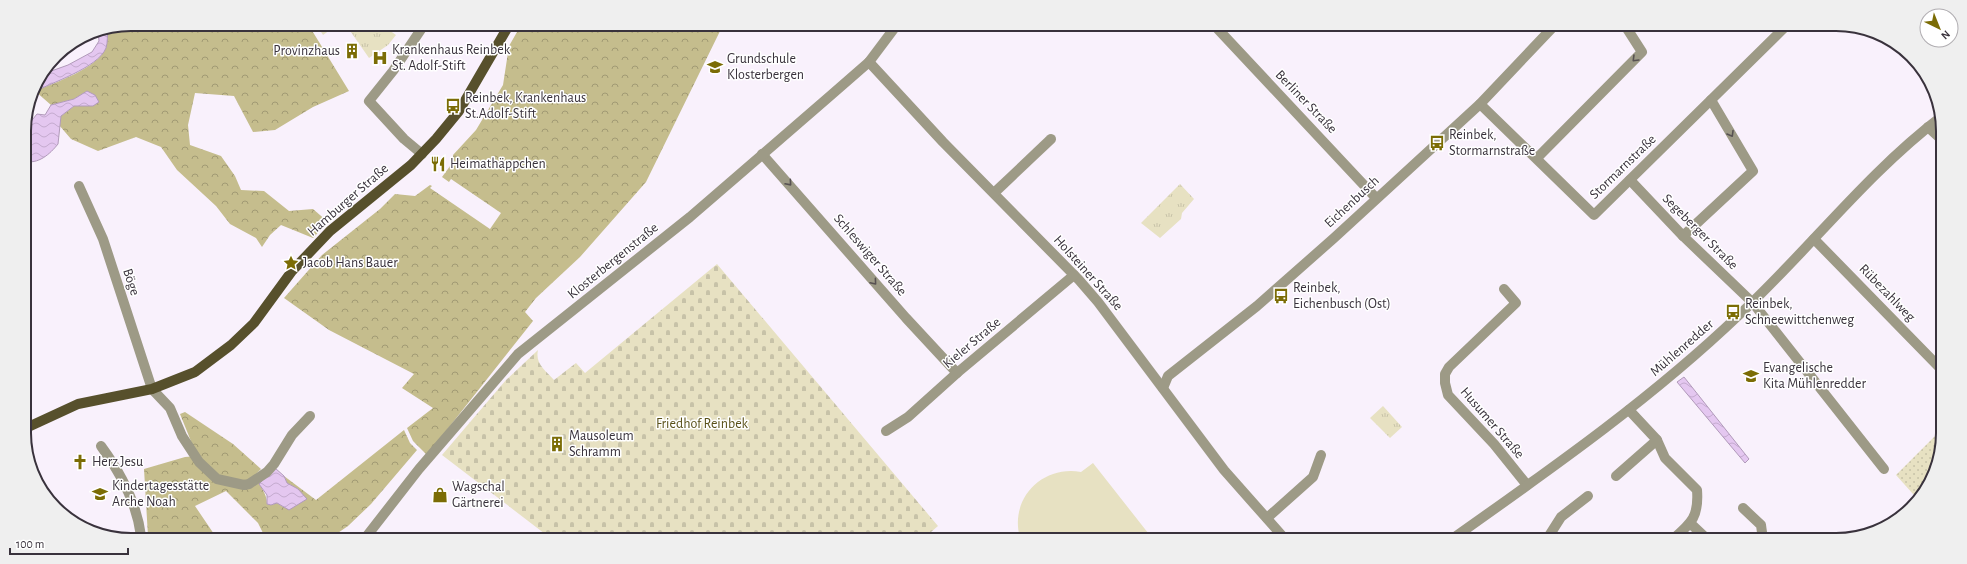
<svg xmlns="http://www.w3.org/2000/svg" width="1967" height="564" font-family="'Alegreya Sans',sans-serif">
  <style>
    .grass { fill: url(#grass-dots) }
    .forest { fill: url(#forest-crowns) }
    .cemetery { fill: url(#cemetery-stones) }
    .park { fill: url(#park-tufts) }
    .pitch { fill: #e7e1c2 }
    .water { fill: url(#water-waves); stroke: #b19aba }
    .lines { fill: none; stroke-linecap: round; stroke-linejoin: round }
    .minor { stroke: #9d9a86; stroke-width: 10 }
    .major { stroke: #57502c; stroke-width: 10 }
    .oneway { stroke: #575152 }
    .labels { text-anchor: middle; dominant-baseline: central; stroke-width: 3; stroke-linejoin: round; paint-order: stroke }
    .poi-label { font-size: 14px; fill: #39323c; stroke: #fff; text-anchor: start }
    .street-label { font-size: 14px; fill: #39323c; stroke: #fff }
    .park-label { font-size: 14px; fill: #595018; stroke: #fff }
    .rim { fill: none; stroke: #39323c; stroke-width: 2 }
  </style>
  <defs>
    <pattern id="grass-dots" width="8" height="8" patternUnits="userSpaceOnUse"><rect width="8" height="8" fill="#e7e1c2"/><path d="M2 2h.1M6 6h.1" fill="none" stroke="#c7c2a8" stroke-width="1.8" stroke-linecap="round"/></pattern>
    <pattern id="forest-crowns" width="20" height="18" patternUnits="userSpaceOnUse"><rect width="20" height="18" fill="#c5bd8d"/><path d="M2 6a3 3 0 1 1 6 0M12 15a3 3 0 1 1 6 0" fill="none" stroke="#a19a74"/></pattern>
    <pattern id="cemetery-stones" width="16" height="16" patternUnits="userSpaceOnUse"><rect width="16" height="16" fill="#e7e1c2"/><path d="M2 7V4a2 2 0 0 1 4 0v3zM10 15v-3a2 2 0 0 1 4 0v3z" fill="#c7c2a8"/></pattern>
    <pattern id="park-tufts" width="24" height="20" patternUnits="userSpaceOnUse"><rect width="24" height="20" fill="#e7e1c2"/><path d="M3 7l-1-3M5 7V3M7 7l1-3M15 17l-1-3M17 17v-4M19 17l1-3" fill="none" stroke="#c7c2a8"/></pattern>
    <pattern id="water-waves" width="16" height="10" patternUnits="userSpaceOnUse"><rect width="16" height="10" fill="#e4c7f0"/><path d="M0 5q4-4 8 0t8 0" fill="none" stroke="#c4abcf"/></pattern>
  </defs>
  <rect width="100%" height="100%" fill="#f9f1fc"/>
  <g class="grass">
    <polygon points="1940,431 1939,460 1925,492 1921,497 1913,494 1896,475"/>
    <polygon points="1908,506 1911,507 1901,518 1886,523"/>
  </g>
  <g class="forest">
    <path d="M131 24H308L349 91 313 107 275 130 253 132 234 96 195 93 188 125 190 145 221 156 235 176 241 190 264 191 289 211 313 209 328 222 313 238 281 225 270 235 262 247 256 238 230 224 216 206 177 170 161 147 136 137 98 151 71 139 59 125 61 116 74 106H93L87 91 74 99 51 105 35 91C54 83 99 68 106 47 108 42 107 34 108 29Z"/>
    <polygon points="521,25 723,25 646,182 580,257 536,298 525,312 533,321 427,455 413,441 407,428 433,408 402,388 414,374 329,330 284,298 322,255 380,209 395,194 415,196 430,185 432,186 430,188 490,229 501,213 451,179 449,182 442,177 453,162 453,155 476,130 503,85 509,46"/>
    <path d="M185 412 233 444 261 469 255 475C259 486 267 492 267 504L271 505 277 503 285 508 298 489 287 483 284 476 316 500 404 430 410 443 417 450 371 504 348 526 332 537H265L258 523 226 491 195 506 216 537 148 536 144 469 185 457 197 456 180 414Z"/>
  </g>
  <path class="cemetery" d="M717 264 938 526 924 538 549 537 442 455 506 380 538 350C535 364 545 370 554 380L576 363 585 373Z"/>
  <g class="park">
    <polygon points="316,24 336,24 337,25 323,35"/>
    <polygon points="348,24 393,25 389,30 396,35 388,45 369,58 346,25"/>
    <polygon points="1180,184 1194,199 1182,213 1181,219 1160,238 1141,223"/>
    <polygon points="1383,406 1402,427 1390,438 1370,418"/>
  </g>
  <path class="pitch" d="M1093 463 1152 538H1020C1009 499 1042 465 1081 472Z"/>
  <g class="water">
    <path d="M108 29C107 34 108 42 106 48 98 68 50 83 32 93L43 74 68 65 92 52 99 41 98 31Z"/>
    <path d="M87 91 95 95 99 102 93 106H74L61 116 58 144C50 154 38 165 24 161V127L28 125 37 114 45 115 51 105 74 99Z"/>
    <polygon points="1684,377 1749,459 1745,463 1677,382"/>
    <polygon points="275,468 284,476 287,483 298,489 307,499 289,510 277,503 271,505 267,504 267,495 259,484"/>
  </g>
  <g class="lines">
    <g class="minor">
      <polyline points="1215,26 1376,198"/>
      <polyline points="869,62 943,142 1079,280 1098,302 1224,470 1285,539"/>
      <polyline points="1480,104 1594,215 1785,27"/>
      <polyline points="1928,127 1941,139"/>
      <polyline points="422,154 404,139 369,101 393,71 424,25"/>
      <polyline points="762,154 906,318 957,373"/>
      <polyline points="1537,158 1642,52 1626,27"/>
      <polyline points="1630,180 1683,236 1753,303 1884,469"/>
      <polyline points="79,186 103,239 152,389 170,408 182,436 199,462 217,479 244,485 249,484 267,472 274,464 292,435 310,416"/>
      <polyline points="994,193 1051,139"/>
      <polyline points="1683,236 1753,171 1711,100"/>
      <polyline points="1814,239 1939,367"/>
      <polyline points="1504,289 1516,303 1449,367 1445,374 1445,383 1448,395 1494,444 1527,485"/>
      <polyline points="1163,388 1168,376 1257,306 1334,238 1480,104 1553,27"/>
      <path d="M1629 410 1657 440 1665 458 1697 490C1699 516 1692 523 1673 539"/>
      <polyline points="886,431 908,417 957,373 1074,275"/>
      <path d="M101 446C120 472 137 504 141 536"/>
      <polyline points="1616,476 1657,440"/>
      <polyline points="1743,508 1761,525 1763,540"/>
      <polyline points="1267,518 1313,477 1321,455"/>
      <polyline points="1691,524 1708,540"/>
      <polyline points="366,537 419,469 518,354 690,217 830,96 869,62 896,26"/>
      <path d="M1452 539C1551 469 1651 399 1739 315 1808 251 1866 174 1941 117"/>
      <polyline points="1547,539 1561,517 1588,496"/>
    </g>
    <polyline class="major" points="26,428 78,404 152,389 195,372 231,345 254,323 292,271 330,231 411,165 436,139 459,111 509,25"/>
  </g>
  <defs><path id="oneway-chevron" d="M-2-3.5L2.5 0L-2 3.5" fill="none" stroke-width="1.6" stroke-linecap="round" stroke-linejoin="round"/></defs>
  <g class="oneway">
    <use href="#oneway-chevron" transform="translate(1635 59) rotate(135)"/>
    <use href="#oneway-chevron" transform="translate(1731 134) rotate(60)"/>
    <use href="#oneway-chevron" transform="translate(789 183) rotate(49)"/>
    <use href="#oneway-chevron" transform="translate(874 282) rotate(50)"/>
  </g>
  <defs>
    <symbol id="building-bare" viewBox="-9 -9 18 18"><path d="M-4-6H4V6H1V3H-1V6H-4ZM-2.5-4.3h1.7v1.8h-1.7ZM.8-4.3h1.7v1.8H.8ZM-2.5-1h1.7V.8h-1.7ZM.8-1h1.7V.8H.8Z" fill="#7b6c05" stroke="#fff" stroke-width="2.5" paint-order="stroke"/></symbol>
    <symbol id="hospital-bare" viewBox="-9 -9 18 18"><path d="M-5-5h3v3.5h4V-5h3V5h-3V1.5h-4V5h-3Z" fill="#7b6c05" stroke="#fff" stroke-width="2.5" paint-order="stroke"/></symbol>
    <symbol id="school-bare" viewBox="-9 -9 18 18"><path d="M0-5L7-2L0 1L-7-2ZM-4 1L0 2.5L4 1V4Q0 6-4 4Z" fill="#7b6c05" stroke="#fff" stroke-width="2.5" paint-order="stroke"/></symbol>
    <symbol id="bus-bare" viewBox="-9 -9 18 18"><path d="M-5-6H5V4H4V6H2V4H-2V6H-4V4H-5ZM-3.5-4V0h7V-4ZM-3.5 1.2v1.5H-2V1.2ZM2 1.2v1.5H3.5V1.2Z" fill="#7b6c05" stroke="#fff" stroke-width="2.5" paint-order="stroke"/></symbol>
    <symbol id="restaurant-bare" viewBox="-9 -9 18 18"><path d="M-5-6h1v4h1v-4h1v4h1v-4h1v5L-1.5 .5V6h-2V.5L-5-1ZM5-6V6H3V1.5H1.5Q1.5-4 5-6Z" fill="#7b6c05" stroke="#fff" stroke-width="2.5" paint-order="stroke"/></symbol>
    <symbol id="sight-bare" viewBox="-9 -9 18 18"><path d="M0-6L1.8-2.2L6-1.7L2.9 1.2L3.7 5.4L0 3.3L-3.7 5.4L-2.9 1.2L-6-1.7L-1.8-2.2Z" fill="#7b6c05" stroke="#fff" stroke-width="2.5" paint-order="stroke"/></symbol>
    <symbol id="church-bare" viewBox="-9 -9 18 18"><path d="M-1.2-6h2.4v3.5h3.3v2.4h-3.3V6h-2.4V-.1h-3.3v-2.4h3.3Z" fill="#7b6c05" stroke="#fff" stroke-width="2.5" paint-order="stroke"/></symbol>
    <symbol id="shop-bare" viewBox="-9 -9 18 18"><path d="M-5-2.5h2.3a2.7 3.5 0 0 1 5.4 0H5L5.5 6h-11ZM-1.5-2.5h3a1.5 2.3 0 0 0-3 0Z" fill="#7b6c05" stroke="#fff" stroke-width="2.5" paint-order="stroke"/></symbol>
  </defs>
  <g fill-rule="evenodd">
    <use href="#building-bare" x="341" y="40" width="22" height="22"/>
    <use href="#hospital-bare" x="369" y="47" width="22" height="22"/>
    <use href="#school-bare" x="704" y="56" width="22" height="22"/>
    <use href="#bus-bare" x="442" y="95" width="22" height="22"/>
    <use href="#bus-bare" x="1426" y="132" width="22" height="22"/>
    <use href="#restaurant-bare" x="427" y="153" width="22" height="22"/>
    <use href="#sight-bare" x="280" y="252" width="22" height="22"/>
    <use href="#bus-bare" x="1270" y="285" width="22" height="22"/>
    <use href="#bus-bare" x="1722" y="301" width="22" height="22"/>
    <use href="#school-bare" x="1740" y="365" width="22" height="22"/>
    <use href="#building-bare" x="546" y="433" width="22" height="22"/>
    <use href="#church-bare" x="69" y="451" width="22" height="22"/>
    <use href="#school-bare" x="89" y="483" width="22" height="22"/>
    <use href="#shop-bare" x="429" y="484" width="22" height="22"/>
  </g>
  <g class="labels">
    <g class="poi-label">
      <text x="392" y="50">Krankenhaus Reinbek<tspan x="392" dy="16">St. Adolf-Stift</tspan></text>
      <text x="340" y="51" text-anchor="end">Provinzhaus</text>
      <text x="727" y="59">Grundschule<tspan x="727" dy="16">Klosterbergen</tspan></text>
      <text x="465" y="98">Reinbek, Krankenhaus<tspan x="465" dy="16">St.Adolf-Stift</tspan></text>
      <text x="1449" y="135">Reinbek,<tspan x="1449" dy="16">Stormarnstraße</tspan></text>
      <text x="450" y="164">Heimathäppchen</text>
      <text x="303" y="263">Jacob Hans Bauer</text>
      <text x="1293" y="288">Reinbek,<tspan x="1293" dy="16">Eichenbusch (Ost)</tspan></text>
      <text x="1745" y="304">Reinbek,<tspan x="1745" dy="16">Schneewittchenweg</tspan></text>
      <text x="1763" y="368">Evangelische<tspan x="1763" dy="16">Kita Mühlenredder</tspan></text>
      <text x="569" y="436">Mausoleum<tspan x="569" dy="16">Schramm</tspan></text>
      <text x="92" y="462">Herz Jesu</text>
      <text x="112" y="486">Kindertagesstätte<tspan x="112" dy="16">Arche Noah</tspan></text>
      <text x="452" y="487">Wagschal<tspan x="452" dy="16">Gärtnerei</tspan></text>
    </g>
    <g class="street-label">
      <text transform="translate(1306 102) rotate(46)">Berliner Straße</text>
      <text transform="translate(1623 167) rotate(-44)">Stormarnstraße</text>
      <text transform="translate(348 200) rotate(-41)">Hamburger Straße</text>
      <text transform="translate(1352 202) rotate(-43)">Eichenbusch</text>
      <text transform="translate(1700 232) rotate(45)">Segeberger Straße</text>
      <text transform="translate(870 255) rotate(49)">Schleswiger Straße</text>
      <text transform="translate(613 261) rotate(-39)">Klosterbergenstraße</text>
      <text transform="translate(1088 273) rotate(48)">Holsteiner Straße</text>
      <text transform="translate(131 282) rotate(72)">Böge</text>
      <text transform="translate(1887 293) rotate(46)">Rübezahlweg</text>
      <text transform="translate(972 343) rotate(-40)">Kieler Straße</text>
      <text transform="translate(1682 348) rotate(-41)">Mühlenredder</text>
      <text transform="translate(1492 423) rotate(49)">Husumer Straße</text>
    </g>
    <g class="park-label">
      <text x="702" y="424">Friedhof Reinbek</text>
    </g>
  </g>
  <path d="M0 0H1967V564H0ZM131 31H1836A100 100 0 0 1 1936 131V433A100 100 0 0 1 1836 533H131A100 100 0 0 1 31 433V131A100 100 0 0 1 131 31Z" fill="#efefef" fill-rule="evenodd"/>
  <path class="rim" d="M131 31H1836A100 100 0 0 1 1936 131V433A100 100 0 0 1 1836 533H131A100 100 0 0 1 31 433V131A100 100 0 0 1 131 31Z"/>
  <g transform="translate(1939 28) rotate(137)"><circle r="19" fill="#ffffff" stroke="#b0adb1"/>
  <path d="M0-3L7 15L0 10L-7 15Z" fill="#7b6c05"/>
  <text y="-6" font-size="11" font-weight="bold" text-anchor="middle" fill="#39323c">N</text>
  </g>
  <path d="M10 548v6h118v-6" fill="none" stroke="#39323c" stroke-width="2"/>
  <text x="16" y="548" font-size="12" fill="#39323c" stroke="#ffffff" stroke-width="3" paint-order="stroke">100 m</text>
</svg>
